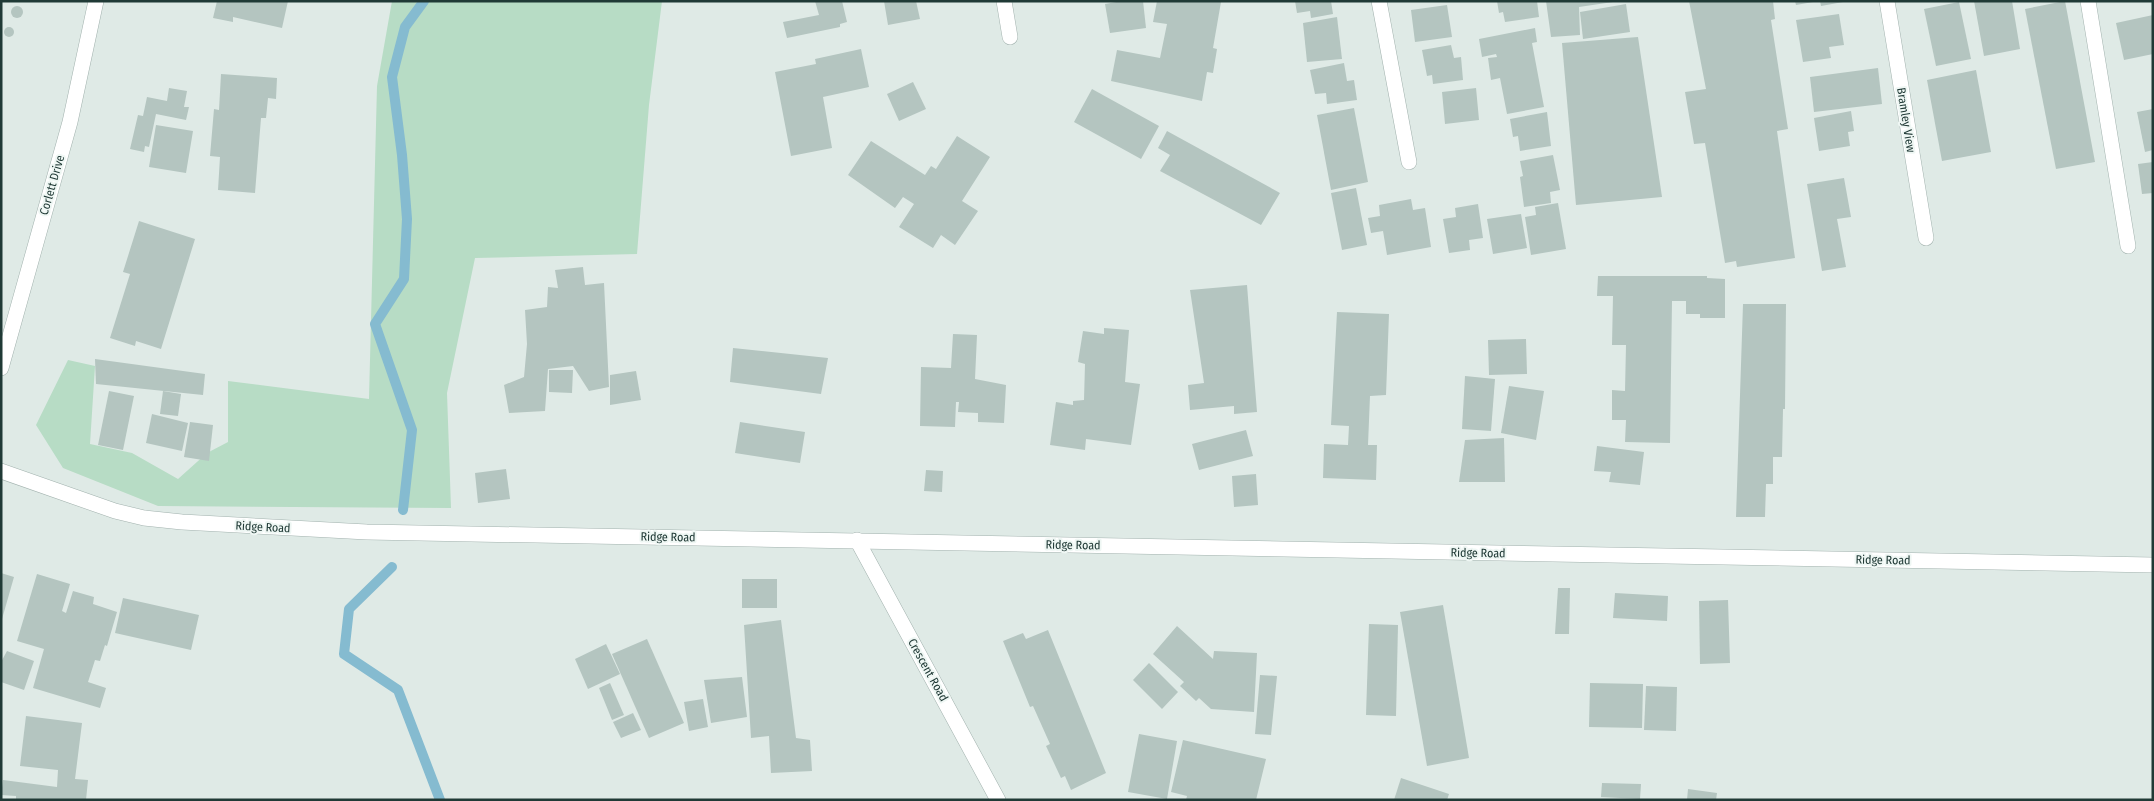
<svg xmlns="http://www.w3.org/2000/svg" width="2154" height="801" font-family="'Fira Sans Condensed',sans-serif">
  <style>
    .green { fill: #b7dcc5 }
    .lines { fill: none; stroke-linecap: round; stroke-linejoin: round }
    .stream { stroke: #85bbd0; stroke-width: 10 }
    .building { fill: #b4c5c0 }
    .service-casing { stroke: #a2b2ae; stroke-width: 16 }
    .minor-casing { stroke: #a2b2ae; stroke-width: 16 }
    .service { stroke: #fff; stroke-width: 15 }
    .minor { stroke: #fff; stroke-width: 15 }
    .labels { text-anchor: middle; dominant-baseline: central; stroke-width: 4; stroke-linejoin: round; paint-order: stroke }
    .street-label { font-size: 12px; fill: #203a36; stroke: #eff7f4 }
  </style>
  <rect width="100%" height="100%" fill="#dfeae6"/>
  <polygon class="green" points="392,1 662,1 649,105 637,254 475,258 447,393 451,508 158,506 63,468 36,425 68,360 95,366 90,444 132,453 178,479 207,453 228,442 228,381 369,399 377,86"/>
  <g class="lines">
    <g class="stream">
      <polyline points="403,510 412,430 375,324 404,279 407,219 402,155 392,77 405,27 424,1"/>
      <polyline points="392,567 349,609 344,654 398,690 440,800"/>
    </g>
  </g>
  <g class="building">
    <polygon points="217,1 288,1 282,28 233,17 233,22 213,18"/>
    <polygon points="815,1 842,1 847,22 840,24 840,27 787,38 783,22 819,15"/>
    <polygon points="884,1 916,1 920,19 888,25"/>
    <polygon points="1122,1 1143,1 1146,28 1110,33 1105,4"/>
    <polygon points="1157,1 1221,2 1213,48 1217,49 1213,73 1207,72 1202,101 1111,81 1117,50 1160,58 1167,24 1153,22"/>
    <polygon points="1295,1 1331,1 1333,14 1311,18 1310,11 1297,13"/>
    <polygon points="1497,1 1537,1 1539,17 1505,22 1503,12 1499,13"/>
    <polygon points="1546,1 1613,1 1613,2 1579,7 1580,35 1551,37"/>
    <polygon points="1689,1 1773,1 1775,19 1771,20 1788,129 1777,131 1795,258 1737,267 1736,261 1725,263 1705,143 1694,144 1685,92 1706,89"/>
    <polygon points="1795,1 1813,1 1813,2 1796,5"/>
    <polygon points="1820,1 1843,1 1843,2 1821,6"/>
    <polygon points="1974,1 2012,1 2020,49 1984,56"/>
    <polygon points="2065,1 2095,162 2056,169 2025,9"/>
    <polygon points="1959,2 1971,59 1936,66 1924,9"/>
    <polygon points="1626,4 1630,32 1583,39 1580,12"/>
    <polygon points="1447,5 1452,37 1415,42 1411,10"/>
    <circle cx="17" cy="12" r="6"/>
    <polygon points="1839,14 1844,45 1829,47 1831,58 1803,62 1796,20"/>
    <polygon points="2153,15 2153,54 2124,60 2116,23"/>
    <polygon points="1337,17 1342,59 1307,62 1303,23"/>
    <circle cx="9" cy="32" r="5"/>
    <polygon points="1535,28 1537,42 1532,43 1544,107 1507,114 1500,78 1491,80 1488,58 1497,57 1496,54 1482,57 1479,39"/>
    <polygon points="1638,37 1662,197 1576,205 1562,43"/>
    <polygon points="1451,45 1454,58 1461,57 1463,80 1433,84 1432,75 1427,76 1422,50"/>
    <polygon points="861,49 869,87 823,97 832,148 791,156 775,72 816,64 815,59"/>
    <polygon points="1344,63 1347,81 1354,80 1357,100 1327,104 1326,93 1315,94 1310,70"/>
    <polygon points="1878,68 1882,104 1814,112 1810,77"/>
    <polygon points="1976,70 1991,152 1942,161 1927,80"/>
    <polygon points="221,74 277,78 276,99 268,98 266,118 261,118 255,193 218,190 220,157 210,156 214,109 219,110"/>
    <polygon points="913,82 926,109 899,121 887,94"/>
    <polygon points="169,88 187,91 184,107 189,107 186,120 156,114 149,147 145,146 144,152 130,149 138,115 143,116 147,97 167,101"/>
    <polygon points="1476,88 1479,120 1445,124 1442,92"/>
    <polygon points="1092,89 1159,126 1141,159 1074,122"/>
    <polygon points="1354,108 1368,182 1331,190 1317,115"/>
    <polygon points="2153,109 2153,150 2145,152 2137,112"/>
    <polygon points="1851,111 1854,131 1848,132 1850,146 1819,151 1814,118"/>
    <polygon points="1547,112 1551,146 1520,151 1518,136 1513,137 1510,119"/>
    <polygon points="156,125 193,131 186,173 149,167"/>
    <polygon points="1167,131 1280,193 1261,225 1160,171 1170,155 1158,148"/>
    <polygon points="957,136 990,157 962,201 978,211 955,245 941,235 933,248 899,227 914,204 903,197 895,208 848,175 871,141 925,175 931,166 936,169"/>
    <polygon points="1553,155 1560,190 1550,192 1551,203 1524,207 1520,177 1523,176 1520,161"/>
    <polygon points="2153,162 2153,193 2142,194 2138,164"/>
    <polygon points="1844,178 1851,217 1837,219 1846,267 1822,271 1807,184"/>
    <polygon points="1356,188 1367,245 1342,250 1331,193"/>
    <polygon points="1411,199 1413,210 1425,208 1431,247 1387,255 1383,231 1371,233 1368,218 1380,216 1379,205"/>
    <polygon points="1558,203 1566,249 1531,255 1525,217 1536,215 1535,207"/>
    <polygon points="1478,204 1483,238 1469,240 1470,250 1449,253 1443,219 1456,217 1455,208"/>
    <polygon points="1521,214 1527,248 1493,254 1487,219"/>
    <polygon points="139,221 195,239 161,349 136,341 135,346 110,338 130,274 123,272"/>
    <polygon points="583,267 585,285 604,283 609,387 589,391 573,366 548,369 545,411 509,413 504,385 524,377 527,344 525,310 547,307 548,287 558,288 555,270"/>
    <polygon points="1598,276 1707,276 1707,278 1725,279 1725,318 1700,318 1700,314 1686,314 1686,301 1672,301 1670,443 1625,442 1626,420 1612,420 1612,390 1625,391 1626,345 1612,345 1613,296 1597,296"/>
    <polygon points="1247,285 1257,412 1234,414 1234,406 1190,410 1188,385 1204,383 1190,290"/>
    <polygon points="1743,304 1786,304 1785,409 1783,409 1782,457 1773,457 1773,484 1766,484 1765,517 1736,517"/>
    <polygon points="1337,312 1389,314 1386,395 1370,396 1368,445 1377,445 1376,480 1323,478 1324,444 1348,445 1349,426 1331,425"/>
    <polygon points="1104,328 1129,330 1125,382 1140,384 1131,445 1086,439 1085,450 1050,445 1056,402 1073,405 1073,401 1084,400 1085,364 1078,362 1083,331 1104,334"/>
    <polygon points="953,334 977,335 975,379 1006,385 1004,423 978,422 978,413 958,412 959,402 956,402 955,427 920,426 921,367 951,368"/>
    <polygon points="1526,339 1527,374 1489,375 1488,340"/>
    <polygon points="733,348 828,358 821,394 730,382"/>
    <polygon points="95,359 205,374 203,395 96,384"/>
    <polygon points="549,370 573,370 572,393 549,392"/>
    <polygon points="636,371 641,400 610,405 610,375"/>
    <polygon points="1465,376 1495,379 1491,431 1462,429"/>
    <polygon points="1509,386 1544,391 1536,440 1501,433"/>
    <polygon points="109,391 134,396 123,450 98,445"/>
    <polygon points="163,391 181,394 178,416 160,414"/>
    <polygon points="152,414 188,423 182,451 146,443"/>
    <polygon points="190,422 213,425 209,461 184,457"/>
    <polygon points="740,422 805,432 800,463 735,453"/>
    <polygon points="1246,430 1253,456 1199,470 1192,444"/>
    <polygon points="1504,438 1505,482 1459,482 1465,440"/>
    <polygon points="1597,446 1644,452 1640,485 1609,482 1611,472 1594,471"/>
    <polygon points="506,469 510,499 478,503 475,473"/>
    <polygon points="926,470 943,471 942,492 924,491"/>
    <polygon points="1256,474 1258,505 1234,507 1232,476"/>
    <polygon points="1,573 14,577 2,619 1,619"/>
    <polygon points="37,574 70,584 62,611 66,613 73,591 94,597 93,604 117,612 107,646 105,645 100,661 95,660 88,682 106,688 100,708 33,688 44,649 17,641"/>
    <rect x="742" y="579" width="35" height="29"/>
    <polygon points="1558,588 1570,588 1569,634 1555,634"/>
    <polygon points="1615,593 1668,596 1667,621 1613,618"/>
    <polygon points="123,598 199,615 191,650 115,633"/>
    <polygon points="1728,600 1730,663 1700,664 1699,601"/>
    <polygon points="1443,605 1469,758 1427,766 1400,612"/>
    <polygon points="781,620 796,738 810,740 812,771 771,773 769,736 751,738 744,625"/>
    <polygon points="1369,624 1398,625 1396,716 1366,715"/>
    <polygon points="1177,626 1213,659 1214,651 1257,653 1254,712 1211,709 1199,698 1196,701 1180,686 1184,682 1153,654"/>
    <polygon points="1048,630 1106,773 1071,790 1065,776 1061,778 1046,746 1050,744 1033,706 1030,707 1003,641 1023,633 1026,639"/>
    <polygon points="647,639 684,723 649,738 612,654"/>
    <polygon points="606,644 620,674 588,689 575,659"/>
    <polygon points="7,651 34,661 24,690 1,682 1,662"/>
    <polygon points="1149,663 1178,692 1162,709 1133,680"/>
    <polygon points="1260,675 1277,676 1271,735 1255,734"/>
    <polygon points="742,677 747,717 711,723 704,680"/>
    <polygon points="610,683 624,715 612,720 599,688"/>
    <polygon points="1590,683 1643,684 1642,728 1589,727"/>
    <polygon points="1646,686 1677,687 1676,731 1644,730"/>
    <polygon points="703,699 708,727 689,731 684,702"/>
    <polygon points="633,713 641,730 621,738 613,722"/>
    <polygon points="26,716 82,723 75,779 88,780 86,800 16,800 16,796 1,795 3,780 57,787 58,770 20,766"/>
    <polygon points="1139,734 1177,741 1167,799 1128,792"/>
    <polygon points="1183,740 1266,759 1256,800 1186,800 1187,796 1171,792"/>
    <polygon points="1401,778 1449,794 1447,800 1394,800"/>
    <polygon points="1602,783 1641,784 1640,799 1601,797"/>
    <polygon points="1688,789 1717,793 1716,800 1687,800"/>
  </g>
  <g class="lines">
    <defs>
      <polyline id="service" points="2088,1 2128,246"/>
      <g id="minor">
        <polyline points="1004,1 1010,37"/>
        <polyline points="1379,1 1409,162"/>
        <polyline points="1887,1 1926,238"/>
        <polyline points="1,368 70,122 96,1"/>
        <polyline points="1,471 115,511 144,518 182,522 367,532 2153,565"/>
        <polyline points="857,540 998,800"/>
      </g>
    </defs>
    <use href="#service" class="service-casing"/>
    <use href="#minor" class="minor-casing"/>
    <use href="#service" class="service"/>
    <use href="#minor" class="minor"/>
  </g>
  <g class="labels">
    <g class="street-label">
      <text transform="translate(1906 120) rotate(81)">Bramley View</text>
      <text transform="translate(52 185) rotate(-74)">Corlett Drive</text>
      <text transform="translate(263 527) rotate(3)">Ridge Road</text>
      <text transform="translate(668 537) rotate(1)">Ridge Road</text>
      <text transform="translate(1073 545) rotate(1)">Ridge Road</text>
      <text transform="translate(1478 553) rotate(1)">Ridge Road</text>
      <text transform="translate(1883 560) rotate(1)">Ridge Road</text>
      <text transform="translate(928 670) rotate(61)">Crescent Road</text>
    </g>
  </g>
  <rect width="2154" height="801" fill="none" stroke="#203a36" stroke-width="5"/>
</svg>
